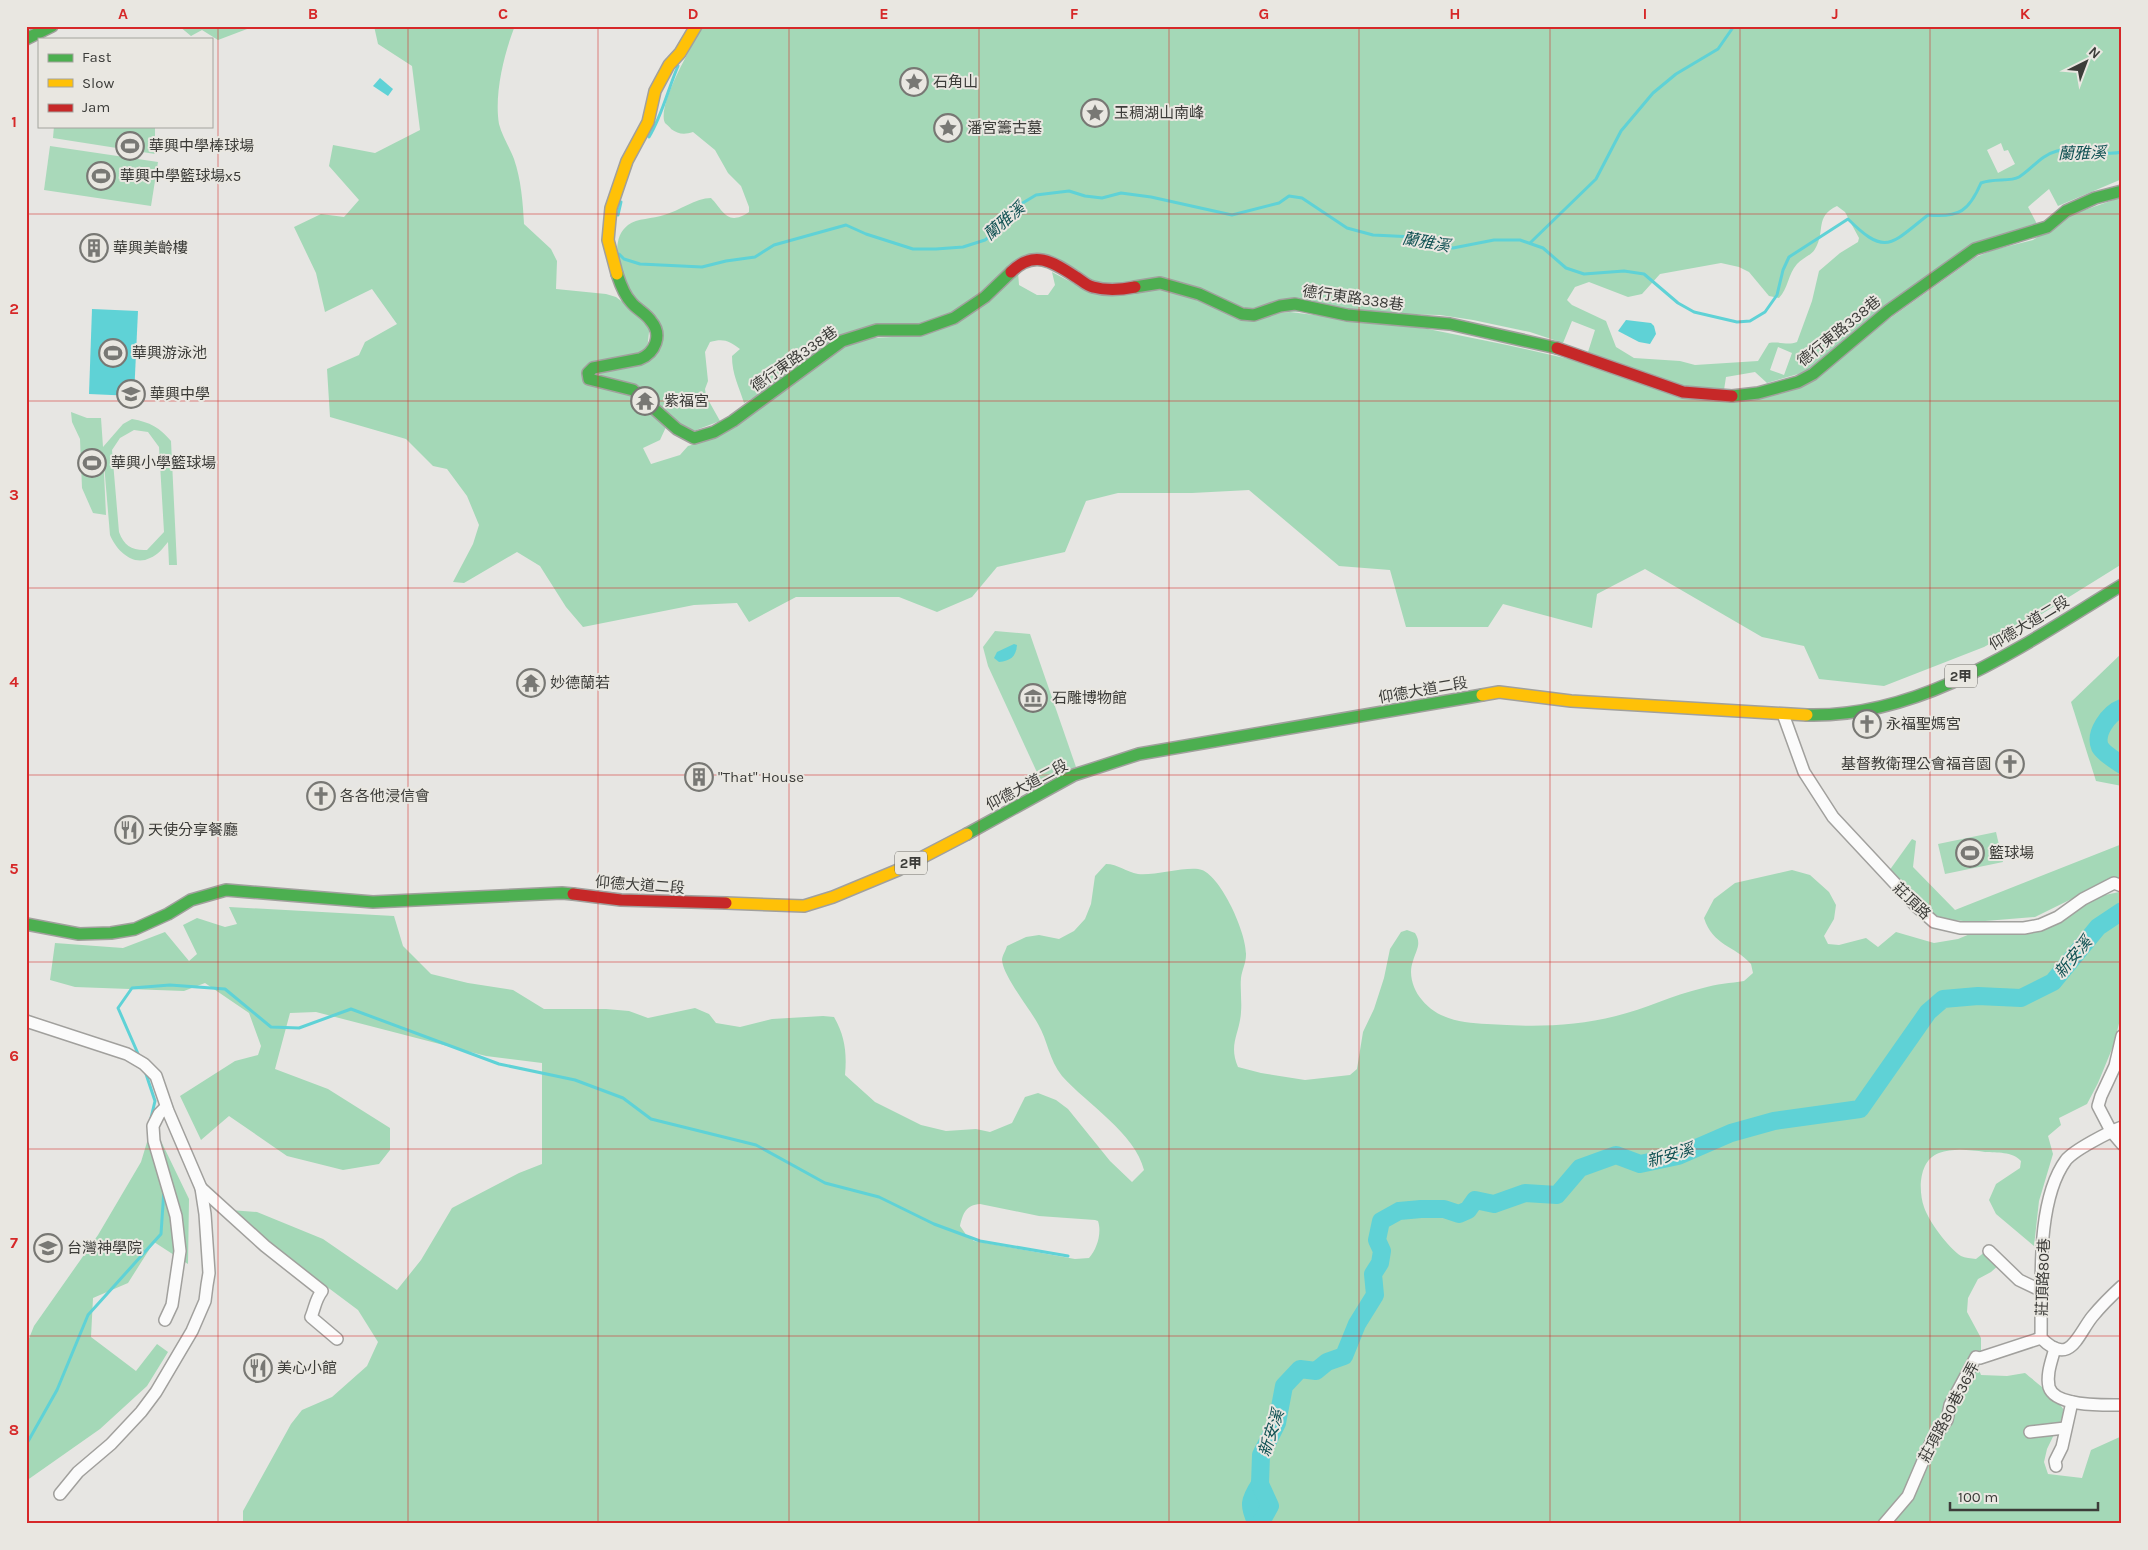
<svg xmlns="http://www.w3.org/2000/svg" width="2148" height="1550" font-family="Karla,'Noto Sans TC',sans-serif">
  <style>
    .green { fill: #a9d9ba; fill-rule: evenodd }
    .forest { fill: #a4d8b7; fill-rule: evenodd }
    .water { fill: #5fd2d6 }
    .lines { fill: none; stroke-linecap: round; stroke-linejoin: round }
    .stream { stroke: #5fd2d6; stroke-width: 3 }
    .river { stroke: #5fd2d6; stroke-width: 18 }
    .street-casing { stroke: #a1a09d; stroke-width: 14 }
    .fast-casing { stroke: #a1a09d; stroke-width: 14 }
    .slow-casing { stroke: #a1a09d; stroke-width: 14 }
    .jam-casing { stroke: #a1a09d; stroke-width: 14 }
    .street { stroke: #fbfbfb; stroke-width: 11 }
    .fast { stroke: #4caf50; stroke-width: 11 }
    .slow { stroke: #ffc107; stroke-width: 11 }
    .jam { stroke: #c62828; stroke-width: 11 }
    .grid { fill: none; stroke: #d62828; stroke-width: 1; stroke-opacity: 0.55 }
    .labels { text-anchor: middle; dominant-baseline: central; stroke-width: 4; stroke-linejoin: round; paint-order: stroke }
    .shield { fill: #e9e7e1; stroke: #706f6b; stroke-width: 1 }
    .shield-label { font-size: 14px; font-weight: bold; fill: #3c3c39 }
    .poi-label { font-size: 15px; fill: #3c3c39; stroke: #e9e7e1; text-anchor: start }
    .street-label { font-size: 15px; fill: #3c3c39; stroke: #e9e7e1 }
    .water-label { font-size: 16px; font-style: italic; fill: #105153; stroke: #e9e7e1 }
    .neatline { fill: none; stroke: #d62828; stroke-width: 2 }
    .grid-label { font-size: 16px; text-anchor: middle; font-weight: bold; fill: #d62828 }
  </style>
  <rect width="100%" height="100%" fill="#e7e6e3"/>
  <g class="green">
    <polygon points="54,126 155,126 155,154 53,138"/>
    <polygon points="50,146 158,162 151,206 44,190"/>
    <path d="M71 412 87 418H101L103 447 123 424 132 419C150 422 160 428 171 441L177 565H169L168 542C163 548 158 555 150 558 133 567 116 550 110 535L103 452 106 515 93 513 82 488 80 439 72 422ZM134 430 148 432 159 447 164 532 147 550C133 551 124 546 119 532L112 450 120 438Z"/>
    <polygon points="995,631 1030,634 1076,767 1041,781 988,666 983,647"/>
    <polygon points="1996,832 2003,862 1945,874 1938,844"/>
  </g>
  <g class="forest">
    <polygon points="179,26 255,26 218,40 202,30 191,36"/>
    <path d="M374 26H515C504 53 494 95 499 124 502 136 510 148 514 159 521 179 523 203 524 224L551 249 557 261 556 289 606 294 616 297 650 323 647 350 587 368 628 393 666 427 660 440 643 448 651 464 680 455 688 446 705 441 850 343 871 338 913 336 1018 272 1019 285 1037 295H1048L1055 285 1052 272 1086 290 1161 286 1239 317 1290 312 1428 329 1507 345 1591 364 1686 399 1769 396 1875 329 1976 257 1993 250 2033 240 2073 214 2122 197V564L2027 623 1984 647 1884 686 1819 679 1804 646 1762 637 1645 569 1597 594 1592 628 1503 604 1488 627H1406L1390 570 1339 566 1249 490 1192 493H1118L1086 501 1065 552 997 567 972 597 937 612 899 597H796L749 622 737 603 694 605 583 627 566 607 540 566 517 552 464 583 453 582 473 544 479 525 467 496 447 469 433 466 406 439 330 417 327 369 359 355 365 342 397 324 372 289 325 312 316 273 294 227 321 214 344 217 359 200 329 166 333 145 375 153 420 130 412 66 378 44Z"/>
    <path d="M703 26H2122V179L2058 206 2049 189 2028 207 2037 224 1973 245 1812 370 1767 383 1755 372 1726 377 1724 390 1687 389 1588 352 1595 330 1572 321 1563 343 1530 332 1473 320 1440 315 1253 311 1201 291 1120 288 1093 283 1040 253 966 308 913 327 885 324 744 403C739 386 732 375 732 356L740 349C729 341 724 338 710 342L705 352 708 381 705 389 706 396 720 421 691 432 593 370 659 346C644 320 596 250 628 225 637 218 653 219 664 215 679 211 696 198 711 198 723 210 727 227 749 212V207L741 186 728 173 715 150 693 132C684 135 678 134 671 129 671 128 666 124 665 123 656 106 694 42 703 26ZM2001 143 2004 151 2008 150 2015 164 1998 173 1987 150ZM1837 206 1845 212 1859 238 1858 242 1840 253 1819 271 1812 301 1797 342C1787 346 1780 341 1769 343L1758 361 1695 365 1680 361 1634 358 1616 347 1606 321 1572 305 1567 300 1575 287 1589 282 1628 297 1642 294 1660 274 1721 263 1739 267 1749 272 1769 296 1779 298C1788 289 1788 274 1797 264 1802 258 1812 255 1815 249 1826 231 1814 217 1837 206ZM1778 347 1792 353 1784 375 1770 370Z"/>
    <polygon points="2122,653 2122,786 2096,781 2071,702"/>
    <polygon points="1912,839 1916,841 1913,867 1955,910 2122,844 2122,878 2112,879 2035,917 1973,922 1944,919 1931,913 1889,871"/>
    <path d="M1106 864C1118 864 1126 872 1138 874 1155 876 1190 865 1202 870 1222 878 1247 934 1246 955 1246 963 1242 970 1241 978 1240 989 1242 1001 1241 1012 1240 1033 1228 1044 1238 1067L1261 1073 1305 1080 1350 1075 1357 1069 1363 1032 1374 1009 1384 978 1390 949 1401 932 1407 930 1415 933C1422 944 1416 950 1413 961 1408 974 1413 990 1422 1000 1438 1020 1464 1023 1487 1024 1531 1027 1573 1027 1616 1016 1645 1009 1673 995 1703 988 1716 984 1731 983 1744 981L1753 973 1751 964C1734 945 1713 946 1704 918L1714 899 1735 883 1792 870 1810 875 1829 892 1836 905 1834 919 1824 936 1828 944 1839 945 1866 938 1878 947 1896 932 1934 943 1958 939 1970 934H2018L2105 895 2119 892 2122 894V1011L2114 1044 2098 1083 2087 1104 2059 1118 2061 1125 2048 1136 2053 1154 2039 1201 2034 1246 1996 1214 1989 1200 1996 1184 2020 1168 2021 1161C2012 1151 1997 1153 1985 1152 1970 1150 1953 1148 1939 1153 1919 1160 1918 1190 1924 1207 1929 1222 1948 1247 1961 1256 1965 1258 1971 1258 1976 1259L1986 1251 2000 1264 1991 1272 1978 1279 1968 1298 1967 1312 1981 1338V1351L1976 1362 1981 1375 2007 1376 2025 1373C2036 1382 2060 1401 2065 1412L2047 1449 2044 1462 2048 1474 2082 1478 2091 1450 2122 1436V1524H243V1511L291 1424 302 1410 332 1397 367 1366 378 1342 358 1310 267 1242 230 1210 257 1212 323 1239 397 1290 421 1260 452 1208 519 1173 542 1164V1063L486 1056 316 1012 290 1013 275 1069 328 1089 390 1128V1150L379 1164 343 1170 287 1156 229 1116 201 1140 180 1096 235 1061 258 1055 261 1046 249 1013 205 983 184 991 75 987 50 980 55 943 123 948 165 932 189 961 197 954 183 925 197 918 225 927 237 924 229 907 394 916 403 946 431 974 468 983 513 990 544 1009H606L629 1011 648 1018 695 1008 709 1014 716 1023 740 1027 772 1019 823 1016 834 1017C845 1036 847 1053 845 1075L875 1102 921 1125 946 1131 976 1129 990 1132 1012 1123 1025 1097 1038 1093 1056 1100 1068 1109 1110 1161 1132 1182 1144 1170C1135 1133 1087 1104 1062 1076 1049 1060 1048 1041 1038 1024 1030 1009 1003 976 1002 960 1002 956 1006 950 1007 946L1026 937 1039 935 1059 939 1074 931 1085 919 1091 904 1095 876ZM980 1204 1039 1216 1095 1220 1098 1221C1102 1233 1097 1249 1089 1258L1075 1259 974 1241 967 1236 960 1226C963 1213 966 1205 980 1204Z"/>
    <polygon points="154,1119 160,1139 189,1199 188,1264 154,1242 128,1283 93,1298 91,1337 136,1371 157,1344 168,1352 147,1386 100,1429 26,1481 26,1346 34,1326 98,1235 141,1162"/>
  </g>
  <g class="water">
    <polygon points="380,78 393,89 388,96 373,86"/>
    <polygon points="92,309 138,311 134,396 89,394"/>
    <polygon points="1626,320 1651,323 1654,326 1656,334 1650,344 1639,342 1618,331"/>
    <path d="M1014 644 1017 645C1016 657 1010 661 999 662L994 658 997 652Z"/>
  </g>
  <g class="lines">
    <g class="stream">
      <path d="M649 137C662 116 668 89 678 66"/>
      <polyline points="618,215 621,202"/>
      <polyline points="1530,243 1596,179 1621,131 1653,93 1676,74 1718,49 1734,26"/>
      <path d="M619 254 624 259 640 264 702 267 726 261 755 257 774 245 846 225 866 234 913 249H936L963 247 985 240 1003 227 1016 207 1036 195 1069 191 1085 196 1102 198 1121 193 1151 197 1232 215 1279 203 1289 196 1302 198 1347 228 1373 235 1414 237 1435 245 1453 248 1494 240H1520L1543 248 1566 268 1584 274 1624 271 1644 274 1678 303 1694 312 1737 322 1750 321 1765 312 1777 295 1783 270 1789 257 1848 219C1886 257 1891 244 1928 215 1959 218 1969 211 1981 183 1994 178 2010 182 2019 177 2032 169 2041 155 2057 151 2078 146 2100 157 2122 152"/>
      <polyline points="139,1056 118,1008 132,988 170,985 225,989 271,1027 299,1028 351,1009 499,1064 575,1080 623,1098 651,1119 756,1145 825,1183 879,1197 934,1224 980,1241 1068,1256"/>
      <polyline points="145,1071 155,1101 151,1118"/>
      <polyline points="26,1445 57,1390 88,1315 161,1234 164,1189"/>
    </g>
    <g class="river">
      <path d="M2122 708C2109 713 2094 733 2100 747 2104 754 2115 760 2122 765"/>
      <path d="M1257 1524C1248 1505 1249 1501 1260 1484"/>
      <polyline points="1260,1524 1270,1506 1260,1484 1261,1455 1277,1423 1284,1386 1300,1369 1316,1371 1327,1362 1344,1356 1357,1324 1375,1295 1373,1274 1380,1263 1382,1251 1377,1240 1381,1221 1399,1211 1421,1209 1444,1209 1459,1214 1468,1210 1475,1200 1494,1204 1525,1193 1557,1195 1580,1168 1616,1155 1640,1164 1678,1156 1731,1133 1774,1121 1860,1109 1928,1012 1943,999 1978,996 2021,998 2053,982 2098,927 2122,911"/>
    </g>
    <defs>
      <g id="street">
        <polyline points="1783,714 1804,772 1833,817 1917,907 1934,922 1960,928 2024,928 2040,925 2058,917 2083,899 2114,883 2122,886"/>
        <polyline points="26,1021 127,1054 144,1064 156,1076 168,1111 201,1188 205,1214 209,1273 207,1285 205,1301 192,1331 156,1392 141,1412 111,1444 78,1472 60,1494"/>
        <polyline points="2122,1036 2115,1066 2101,1096 2098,1106 2111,1131 2122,1144"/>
        <path d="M2122 1127C2109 1132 2074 1150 2066 1160 2035 1202 2042 1287 2041 1338 2070 1367 2077 1336 2092 1317 2101 1306 2111 1296 2122 1286"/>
        <path d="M201 1188 265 1246 322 1291C315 1300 315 1308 311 1317L337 1339"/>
        <polyline points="1989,1251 2019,1280 2042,1291"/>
        <polyline points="165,1320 172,1305 180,1251 176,1216 154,1141 153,1126 159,1114 166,1107"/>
        <path d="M2055 1348C2052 1360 2046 1374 2049 1387 2055 1407 2105 1405 2122 1405"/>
        <polyline points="2030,1432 2065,1428"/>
        <polyline points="2056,1466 2055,1461 2062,1447 2072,1402"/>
        <polyline points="1884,1524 1908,1496 1932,1440 1947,1420 1950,1405 1976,1357 1980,1358 2041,1338"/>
      </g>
      <g id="fast">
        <polyline points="26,39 52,26"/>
        <path d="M617 274C620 283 624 295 631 302 636 309 646 313 651 321 663 335 655 353 640 359L593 368 588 373 589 379 633 390 677 429 694 438 714 432 733 421 842 341 877 330H920L954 318 985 297 1011 272"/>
        <polyline points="1135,287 1160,283 1199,294 1242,314 1254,315 1280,306 1295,304 1347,315 1450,324 1557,348"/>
        <polyline points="1732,396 1758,393 1798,382 1813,374 1888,311 1975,249 2047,227 2066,211 2095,198 2122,191"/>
        <path d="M1807 715C1924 718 2026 643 2122 585"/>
        <polyline points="967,834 1074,775 1139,754 1482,695"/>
        <polyline points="26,924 79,934 111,933 135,929 168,914 191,900 226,890 373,902 562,893 573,894"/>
      </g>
      <g id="slow">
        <polyline points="617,274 608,240 611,208 627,161 648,122 655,91 669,65 680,53 696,26"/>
        <polyline points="1482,695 1499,692 1571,701 1807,715"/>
        <polyline points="726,903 804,906 833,897 898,870 967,834"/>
      </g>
      <g id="jam">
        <path d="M1011 272C1034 249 1053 262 1076 277 1081 280 1087 286 1093 287 1107 291 1120 290 1135 287"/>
        <polyline points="1557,348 1683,392 1732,396"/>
        <polyline points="573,894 621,900 726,903"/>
      </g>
    </defs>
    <use href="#street" class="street-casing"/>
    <use href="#fast" class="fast-casing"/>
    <use href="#slow" class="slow-casing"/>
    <use href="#jam" class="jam-casing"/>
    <use href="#street" class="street"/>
    <use href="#fast" class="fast"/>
    <use href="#slow" class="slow"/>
    <use href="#jam" class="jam"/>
  </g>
  <path class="grid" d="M218 26V1524M408 26V1524M598 26V1524M789 26V1524M979 26V1524M1169 26V1524M1359 26V1524M1550 26V1524M1740 26V1524M1930 26V1524M26 214H2122M26 401H2122M26 588H2122M26 775H2122M26 962H2122M26 1149H2122M26 1336H2122"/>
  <defs>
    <symbol id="sight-ring" viewBox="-11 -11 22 22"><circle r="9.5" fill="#e9e7e1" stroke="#787874" stroke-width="1.5"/><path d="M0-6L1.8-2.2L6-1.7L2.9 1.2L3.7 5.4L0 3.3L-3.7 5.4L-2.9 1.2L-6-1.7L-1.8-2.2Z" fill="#787874"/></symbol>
    <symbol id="stadium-ring" viewBox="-11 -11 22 22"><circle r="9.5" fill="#e9e7e1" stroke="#787874" stroke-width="1.5"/><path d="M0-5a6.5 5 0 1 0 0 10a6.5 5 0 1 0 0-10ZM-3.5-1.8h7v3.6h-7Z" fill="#787874"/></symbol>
    <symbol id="building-ring" viewBox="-11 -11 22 22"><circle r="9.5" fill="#e9e7e1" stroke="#787874" stroke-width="1.5"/><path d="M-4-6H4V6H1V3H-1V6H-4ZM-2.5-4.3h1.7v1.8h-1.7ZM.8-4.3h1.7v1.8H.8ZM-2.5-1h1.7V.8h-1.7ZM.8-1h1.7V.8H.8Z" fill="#787874"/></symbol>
    <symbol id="school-ring" viewBox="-11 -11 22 22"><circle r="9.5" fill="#e9e7e1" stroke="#787874" stroke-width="1.5"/><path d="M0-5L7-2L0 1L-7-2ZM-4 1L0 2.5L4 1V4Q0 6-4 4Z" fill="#787874"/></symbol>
    <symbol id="temple-ring" viewBox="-11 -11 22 22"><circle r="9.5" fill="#e9e7e1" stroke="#787874" stroke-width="1.5"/><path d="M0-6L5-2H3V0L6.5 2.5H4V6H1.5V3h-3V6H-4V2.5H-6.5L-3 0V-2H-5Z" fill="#787874"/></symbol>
    <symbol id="museum-ring" viewBox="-11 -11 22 22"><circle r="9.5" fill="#e9e7e1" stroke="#787874" stroke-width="1.5"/><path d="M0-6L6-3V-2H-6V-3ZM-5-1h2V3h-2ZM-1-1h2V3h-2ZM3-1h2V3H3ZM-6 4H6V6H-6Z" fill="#787874"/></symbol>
    <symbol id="church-ring" viewBox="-11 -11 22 22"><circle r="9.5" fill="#e9e7e1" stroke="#787874" stroke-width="1.5"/><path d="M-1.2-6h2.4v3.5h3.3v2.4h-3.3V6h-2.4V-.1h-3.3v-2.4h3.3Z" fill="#787874"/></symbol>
    <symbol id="restaurant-ring" viewBox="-11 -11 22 22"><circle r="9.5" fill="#e9e7e1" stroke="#787874" stroke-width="1.5"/><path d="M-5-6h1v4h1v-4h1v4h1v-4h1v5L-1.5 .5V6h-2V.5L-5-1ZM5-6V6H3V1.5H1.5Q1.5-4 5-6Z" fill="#787874"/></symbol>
    <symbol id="university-ring" viewBox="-11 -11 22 22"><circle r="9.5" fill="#e9e7e1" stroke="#787874" stroke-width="1.5"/><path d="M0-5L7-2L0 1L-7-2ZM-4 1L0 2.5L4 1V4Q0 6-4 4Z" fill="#787874"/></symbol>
  </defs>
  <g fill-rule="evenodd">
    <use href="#sight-ring" x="898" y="66" width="32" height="32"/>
    <use href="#sight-ring" x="1079" y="97" width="32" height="32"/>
    <use href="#sight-ring" x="932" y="112" width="32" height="32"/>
    <use href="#stadium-ring" x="114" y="130" width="32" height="32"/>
    <use href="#stadium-ring" x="85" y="160" width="32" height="32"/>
    <use href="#building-ring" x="78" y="232" width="32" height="32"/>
    <use href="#stadium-ring" x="97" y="337" width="32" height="32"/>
    <use href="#school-ring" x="115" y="378" width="32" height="32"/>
    <use href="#temple-ring" x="629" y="385" width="32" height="32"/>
    <use href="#stadium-ring" x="76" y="447" width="32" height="32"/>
    <use href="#temple-ring" x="515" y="667" width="32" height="32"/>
    <use href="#museum-ring" x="1017" y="682" width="32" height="32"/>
    <use href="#church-ring" x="1851" y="708" width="32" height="32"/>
    <use href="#church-ring" x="1994" y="748" width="32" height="32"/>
    <use href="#building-ring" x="683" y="761" width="32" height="32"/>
    <use href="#church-ring" x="305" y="780" width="32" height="32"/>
    <use href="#restaurant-ring" x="113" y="814" width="32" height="32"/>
    <use href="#stadium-ring" x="1954" y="837" width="32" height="32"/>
    <use href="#university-ring" x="32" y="1232" width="32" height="32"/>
    <use href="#restaurant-ring" x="242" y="1352" width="32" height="32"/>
  </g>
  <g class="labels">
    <g class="shield">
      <rect x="1945" y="664.5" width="32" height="23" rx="4"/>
      <rect x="895" y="851.5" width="32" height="23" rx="4"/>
    </g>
    <g class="shield-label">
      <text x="1961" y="676">2甲</text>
      <text x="911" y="863">2甲</text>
    </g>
    <g class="poi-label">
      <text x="933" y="82">石角山</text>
      <text x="1114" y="113">玉稠湖山南峰</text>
      <text x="967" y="128">潘宮籌古墓</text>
      <text x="149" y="146">華興中學棒球場</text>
      <text x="120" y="176">華興中學籃球場x5</text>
      <text x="113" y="248">華興美齡樓</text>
      <text x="132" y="353">華興游泳池</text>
      <text x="150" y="394">華興中學</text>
      <text x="664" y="401">紫福宮</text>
      <text x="111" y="463">華興小學籃球場</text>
      <text x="550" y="683">妙德蘭若</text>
      <text x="1052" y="698">石雕博物館</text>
      <text x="1886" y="724">永福聖媽宮</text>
      <text x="1991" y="764" text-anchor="end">基督教衛理公會福音園</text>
      <text x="718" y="777">"That" House</text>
      <text x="340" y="796">各各他浸信會</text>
      <text x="148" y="830">天使分享餐廳</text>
      <text x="1989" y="853">籃球場</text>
      <text x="67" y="1248">台灣神學院</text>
      <text x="277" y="1368">美心小館</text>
    </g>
    <g class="street-label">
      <text transform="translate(1353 298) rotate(8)">德行東路338巷</text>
      <text transform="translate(1839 331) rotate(-39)">德行東路338巷</text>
      <text transform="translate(794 359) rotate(-35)">德行東路338巷</text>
      <text transform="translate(2029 623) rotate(-31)">仰德大道二段</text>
      <text transform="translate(1423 690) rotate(-10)">仰德大道二段</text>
      <text transform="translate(1027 785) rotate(-28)">仰德大道二段</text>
      <text transform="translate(640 885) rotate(4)">仰德大道二段</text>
      <text transform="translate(1912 901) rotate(44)">莊頂路</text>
      <text transform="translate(2043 1277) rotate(-88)">莊頂路80巷</text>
      <text transform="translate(1949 1412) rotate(-62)">莊項路80巷36弄</text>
    </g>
    <g class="water-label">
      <text transform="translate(2082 153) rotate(-1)">蘭雅溪</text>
      <text transform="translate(1004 221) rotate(-41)">蘭雅溪</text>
      <text transform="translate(1426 242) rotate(10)">蘭雅溪</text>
      <text transform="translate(2073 957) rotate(-50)">新安溪</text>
      <text transform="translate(1670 1155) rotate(-16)">新安溪</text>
      <text transform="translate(1271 1433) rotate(-72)">新安溪</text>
    </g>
  </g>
  <rect width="2148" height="1550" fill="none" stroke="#e9e7e1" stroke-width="55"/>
  <rect x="38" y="38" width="175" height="90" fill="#e9e7e1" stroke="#a4a39e"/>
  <rect x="48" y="54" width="25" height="8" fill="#4caf50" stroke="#a4a39e"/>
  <text x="82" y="62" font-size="15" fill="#3c3c39">Fast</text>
  <rect x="48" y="79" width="25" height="8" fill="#ffc107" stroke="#a4a39e"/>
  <text x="82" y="88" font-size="15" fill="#3c3c39">Slow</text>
  <rect x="48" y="104" width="25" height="8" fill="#c62828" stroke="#a4a39e"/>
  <text x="82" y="112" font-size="15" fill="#3c3c39">Jam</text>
  <g transform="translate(2086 62) rotate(42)" stroke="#e9e7e1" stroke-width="4" paint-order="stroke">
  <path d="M0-4L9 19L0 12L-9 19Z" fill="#3c3c39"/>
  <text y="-8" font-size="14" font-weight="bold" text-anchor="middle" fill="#3c3c39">N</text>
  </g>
  <path d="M1950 1502v8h148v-8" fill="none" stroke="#3c3c39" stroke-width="2.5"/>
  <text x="1958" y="1502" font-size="15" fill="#3c3c39" stroke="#e9e7e1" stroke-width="4" paint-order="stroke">100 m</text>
  <rect x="28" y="28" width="2092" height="1494" class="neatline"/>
  <g class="grid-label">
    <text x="123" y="19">A</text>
    <text x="313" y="19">B</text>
    <text x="503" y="19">C</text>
    <text x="693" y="19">D</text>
    <text x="884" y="19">E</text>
    <text x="1074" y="19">F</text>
    <text x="1264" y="19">G</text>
    <text x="1455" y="19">H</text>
    <text x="1645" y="19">I</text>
    <text x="1835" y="19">J</text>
    <text x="2025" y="19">K</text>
    <text x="14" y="127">1</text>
    <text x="14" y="314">2</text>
    <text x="14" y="500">3</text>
    <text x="14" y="687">4</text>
    <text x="14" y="874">5</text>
    <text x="14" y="1061">6</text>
    <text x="14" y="1248">7</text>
    <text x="14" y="1435">8</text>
  </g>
</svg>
